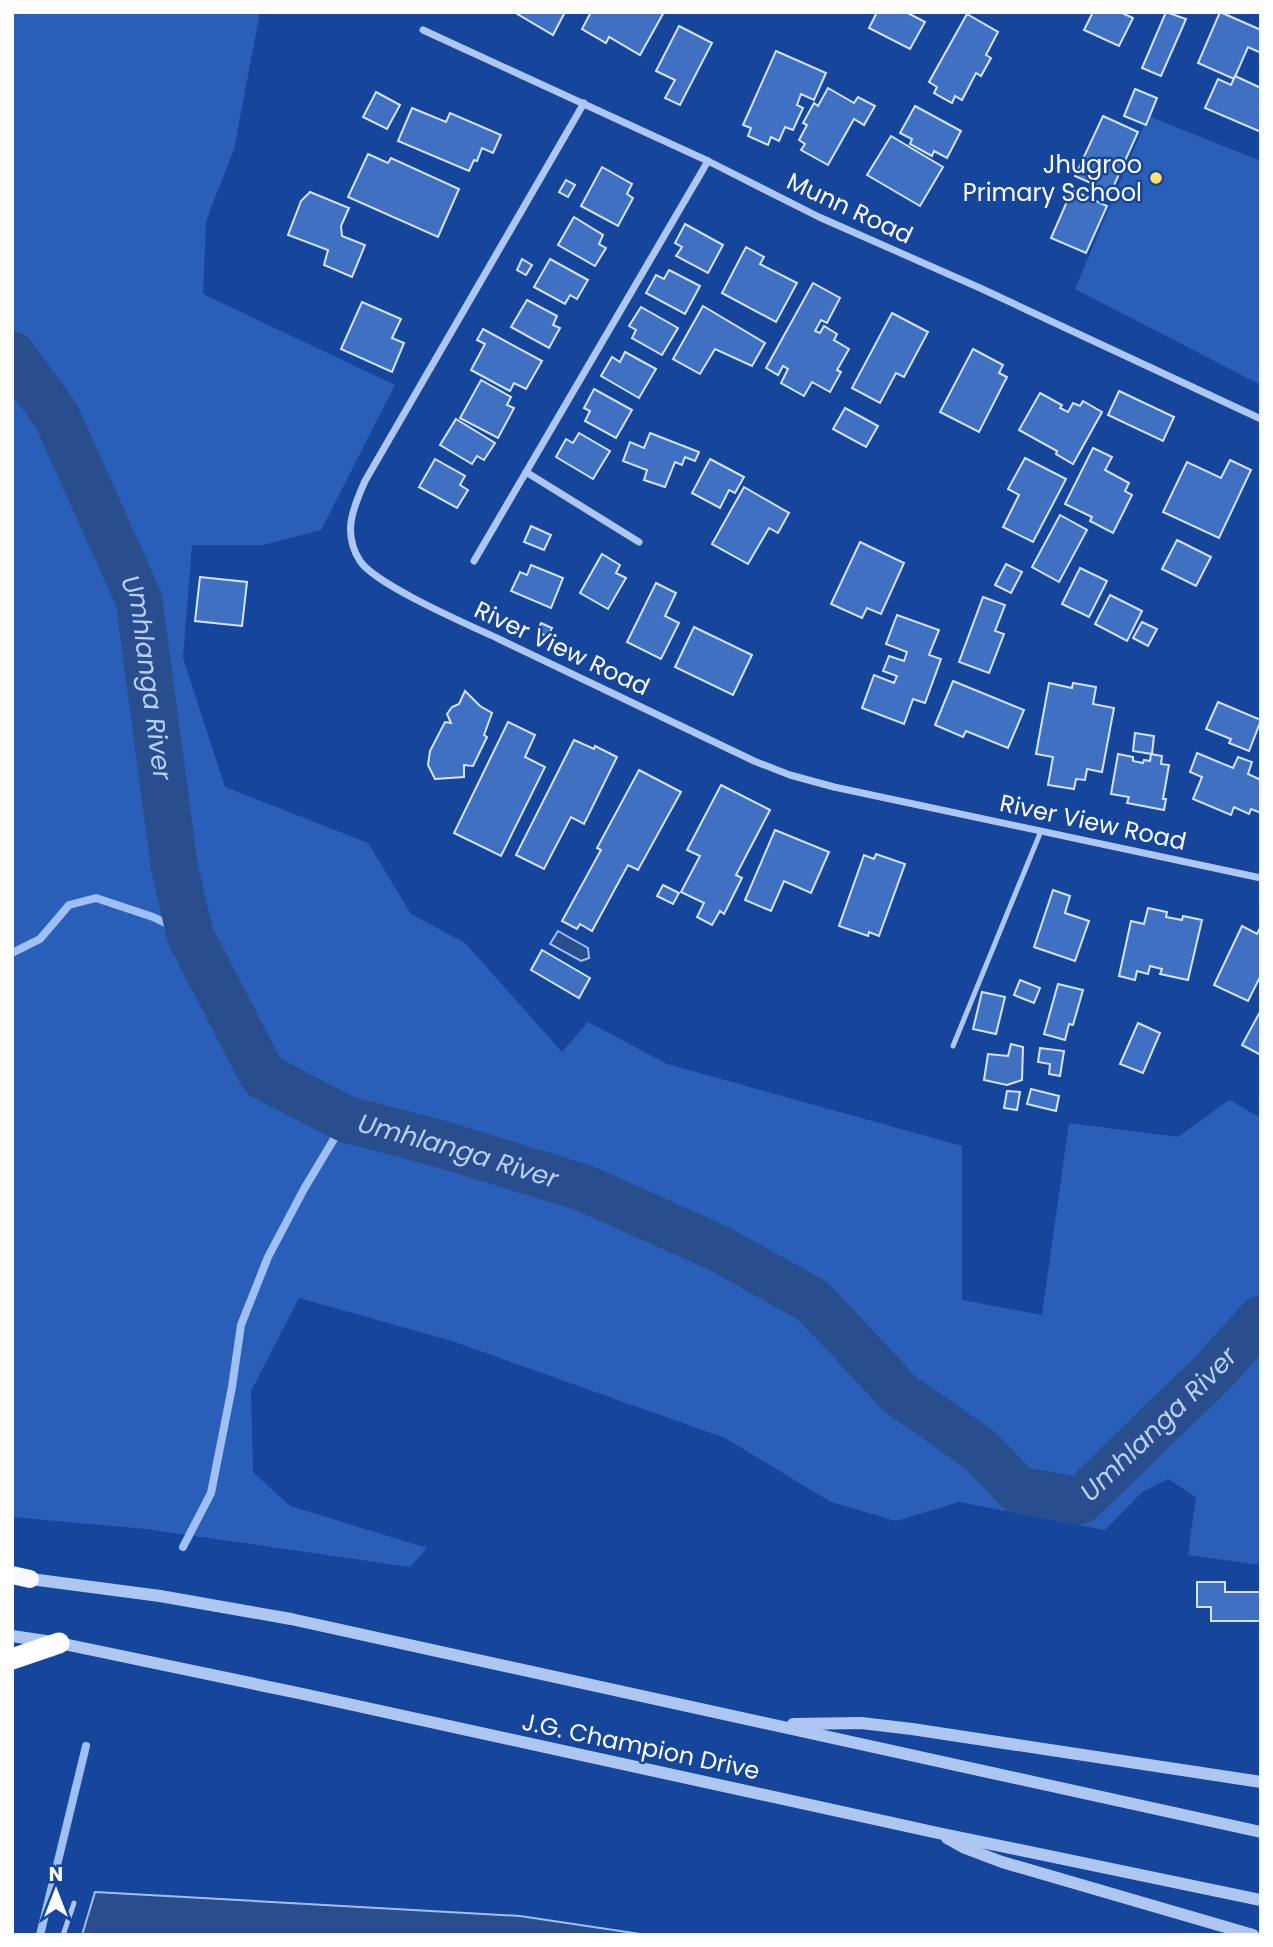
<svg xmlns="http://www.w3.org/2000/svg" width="1273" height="1947" font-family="Poppins,sans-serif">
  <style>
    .green { fill: #2a5fb9 }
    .water { fill: #294d8d; stroke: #9fc0f5; stroke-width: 2 }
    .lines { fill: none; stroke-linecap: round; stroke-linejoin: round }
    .stream { stroke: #9fc0f5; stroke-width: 8 }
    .river { stroke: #294d8d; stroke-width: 47 }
    .building { fill: #3f70c2; stroke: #d5e4fd; stroke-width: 2 }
    .service { stroke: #adc7f2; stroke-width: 5 }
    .minor { stroke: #adc7f2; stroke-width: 7 }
    .tertiary { stroke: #adc7f2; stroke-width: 12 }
    .primary { stroke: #f8faff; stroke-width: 18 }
    .motorway { stroke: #fff; stroke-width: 21 }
    .poi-dot { fill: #ffe06e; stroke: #16469c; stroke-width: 2.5 }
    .labels { text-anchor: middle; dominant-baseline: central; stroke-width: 5; stroke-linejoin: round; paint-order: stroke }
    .poi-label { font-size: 24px; fill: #fff; stroke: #16469c; text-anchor: end }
    .street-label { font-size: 24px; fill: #fff; stroke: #16469c }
    .water-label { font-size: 26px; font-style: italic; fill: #b9d1f9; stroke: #16469c }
  </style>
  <rect width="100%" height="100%" fill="#16469c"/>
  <g class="green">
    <polygon points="12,12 260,12 234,149 206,221 203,294 395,385 321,530 263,545 192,545 183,658 225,787 368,843 411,914 465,943 562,1052 588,1022 667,1064 962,1146 962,1300 1042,1315 1069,1123 1178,1137 1229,1100 1261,1118 1261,1565 1188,1555 1196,1497 1168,1479 1142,1492 1105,1530 959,1502 896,1521 831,1502 725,1438 452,1341 299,1298 251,1391 253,1472 290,1506 427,1548 410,1567 146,1529 12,1517"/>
    <polygon points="1148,116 1261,161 1261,385 1075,289"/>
  </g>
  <g class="water">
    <polygon points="558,931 588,948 589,958 581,961 550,944"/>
    <polygon points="95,1892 520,1916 647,1935 82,1935"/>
  </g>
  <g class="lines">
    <g class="stream">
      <polyline points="12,953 40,939 69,905 96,898 153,917 190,935"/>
      <polyline points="183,1547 211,1493 232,1387 241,1325 268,1257 304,1189 346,1119"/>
      <polyline points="40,1935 86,1746"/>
    </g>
    <path class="river" id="s1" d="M12 355 56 415 139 600 174 864 190 935 263 1076 346 1119 444 1145 584 1188 720 1249 813 1301 900 1394 980 1450 1018 1490 1080 1501 1214 1371 1261 1319"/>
  </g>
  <g class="building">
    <polygon points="514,12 565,12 553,35"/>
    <polygon points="591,12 664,12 640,55 609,37 606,43 582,29"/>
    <polygon points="877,12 906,12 925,22 910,49 869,28"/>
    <polygon points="1093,12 1120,12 1133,18 1119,46 1084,30"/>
    <polygon points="1166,12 1186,19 1161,76 1142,68"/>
    <polygon points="1220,12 1261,30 1261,53 1248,47 1234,79 1198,63"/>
    <polygon points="967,14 998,32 986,55 991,58 981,76 976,73 962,100 955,96 952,103 934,93 937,87 929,82"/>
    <polygon points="679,26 712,43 680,105 665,98 675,80 656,71"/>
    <polygon points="776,51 826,73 814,100 801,94 797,105 803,108 793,130 785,127 779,141 771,137 768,145 748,136 751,128 743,125"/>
    <polygon points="1235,76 1261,88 1261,132 1205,108 1218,79 1231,85"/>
    <polygon points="828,88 854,103 858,97 875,106 864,125 854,119 828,165 801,150 805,144 799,140 807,125 803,123 814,103 818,106"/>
    <polygon points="1135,89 1157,98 1146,125 1124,116"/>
    <polygon points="376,92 400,105 387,129 363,117"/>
    <polygon points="915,106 961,131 947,158 934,151 932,156 910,144 912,139 900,133"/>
    <polygon points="412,108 446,122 450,113 501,135 493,153 482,148 477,161 474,160 469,171 398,141"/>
    <polygon points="1103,116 1138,132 1111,192 1075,176"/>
    <polygon points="891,136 943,167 920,206 867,175"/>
    <polygon points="368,154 388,163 391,158 459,189 438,237 348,197"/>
    <polygon points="602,167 632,184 627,194 633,198 618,226 581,206"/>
    <polygon points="566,180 575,185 568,197 559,192"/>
    <polygon points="1072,190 1107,206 1086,253 1051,238"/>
    <polygon points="310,192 349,208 341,226 342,236 365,245 352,277 324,265 328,250 288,235 301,201"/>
    <polygon points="574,217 603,235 599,244 606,248 595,266 558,245"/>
    <polygon points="685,224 723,245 708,273 676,256 682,247 675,243"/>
    <polygon points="746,247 764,257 760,264 797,283 776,322 722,293"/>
    <polygon points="522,259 532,265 526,275 517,270"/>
    <polygon points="550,259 588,280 577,299 570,295 565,304 534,287"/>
    <polygon points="669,270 700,286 685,314 646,293 656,275 664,279"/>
    <polygon points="813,283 840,298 827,323 821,320 815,331 820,333 824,326 837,334 834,340 849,349 837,370 841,372 830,392 812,382 804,396 781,383 788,369 783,366 778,375 766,368"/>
    <polygon points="527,300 557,316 553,325 560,328 549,348 511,327"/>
    <polygon points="362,302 401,319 392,338 404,343 392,372 341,349"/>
    <polygon points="703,306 765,343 752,366 715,349 700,374 673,359"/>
    <polygon points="641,307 678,328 662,355 632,338 636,330 629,326"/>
    <polygon points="892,313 928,332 904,377 896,373 880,403 852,388"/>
    <polygon points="483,329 542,361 526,389 514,383 510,391 471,370 485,344 477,340"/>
    <polygon points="973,349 1003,365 999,373 1007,377 979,432 940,412"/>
    <polygon points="625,352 656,369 639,398 601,376 612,357 620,362"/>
    <polygon points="481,380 511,397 507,405 514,408 498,438 460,418"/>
    <polygon points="594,389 632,410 616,438 585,421 590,411 584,408"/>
    <polygon points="1119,391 1174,417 1163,441 1108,415"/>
    <polygon points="1040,393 1062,405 1060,408 1068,412 1073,403 1080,406 1083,401 1102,412 1073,464 1056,454 1057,451 1019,430"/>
    <polygon points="845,408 878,426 866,447 833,429"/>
    <polygon points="456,419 495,443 484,460 477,456 472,464 440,445"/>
    <polygon points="579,433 610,451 593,479 556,457 566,439 573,443"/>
    <polygon points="650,433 699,452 695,461 685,457 682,465 675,462 665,487 644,480 647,470 623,461 630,442 644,448"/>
    <polygon points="1093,448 1112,457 1105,470 1129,483 1125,491 1132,495 1113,533 1090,521 1092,517 1065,504"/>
    <polygon points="1025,458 1066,479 1033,542 1003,527 1019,495 1008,489"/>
    <polygon points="435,459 465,476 460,485 468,490 457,508 419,487"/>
    <polygon points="710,459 744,477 735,493 729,490 720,508 692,493"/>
    <polygon points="1230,460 1251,470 1219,538 1163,512 1187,462 1221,478"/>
    <polygon points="744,487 789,513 778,533 769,528 748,564 712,544"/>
    <polygon points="1060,515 1087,530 1059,582 1032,567"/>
    <polygon points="531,526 551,535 544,550 524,542"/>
    <polygon points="1177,540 1211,557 1196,586 1162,569"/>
    <polygon points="860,542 904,563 881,614 867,608 862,618 831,604"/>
    <polygon points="602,554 620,565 616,573 626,578 608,609 580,593"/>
    <polygon points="1006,564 1022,572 1011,593 995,585"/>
    <polygon points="531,565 563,578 551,608 511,591 520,572 527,575"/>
    <polygon points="1080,568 1107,581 1089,617 1062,604"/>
    <polygon points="200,577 247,582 242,626 195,621"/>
    <polygon points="656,583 676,593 665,616 679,623 661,659 627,642"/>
    <polygon points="1110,595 1142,611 1127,641 1095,624"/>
    <polygon points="983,597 1005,605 995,631 1004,634 989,673 959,662"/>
    <polygon points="897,615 939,630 929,655 941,659 925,703 913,699 904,724 862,708 874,675 894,683 897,676 883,671 889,656 904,661 907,652 886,644"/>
    <polygon points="1142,622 1157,629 1148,646 1133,638"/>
    <polygon points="541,623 552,628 548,637 537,632"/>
    <polygon points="694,627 752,655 733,695 675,667"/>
    <polygon points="953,681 1024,710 1008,748 966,731 963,737 935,725"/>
    <polygon points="1049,683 1072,688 1073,683 1096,687 1093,704 1114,708 1102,772 1087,769 1085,780 1076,779 1074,789 1048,785 1053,757 1036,754"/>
    <polygon points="465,691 480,706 492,713 484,735 487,737 473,766 464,765 464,777 435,779 428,765 430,751 445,722 451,723 447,714 452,707 459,704"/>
    <polygon points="1218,702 1261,720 1249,751 1229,743 1231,739 1206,729"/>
    <polygon points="508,722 535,735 525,757 545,767 501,856 454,833"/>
    <polygon points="1135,733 1154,736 1152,754 1133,751"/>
    <polygon points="574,740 594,749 595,746 617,757 584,824 571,817 544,869 516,855"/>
    <polygon points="1197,753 1233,768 1238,757 1252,762 1248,774 1261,780 1261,813 1251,809 1249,814 1234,807 1231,815 1193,799 1202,777 1190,772"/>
    <polygon points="1118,754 1133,757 1133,761 1143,763 1144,760 1150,761 1151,754 1162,756 1161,764 1169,765 1163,799 1166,799 1164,810 1127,803 1129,797 1111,794"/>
    <polygon points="639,770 681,792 638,870 628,865 592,931 580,924 577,929 562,921 601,850 597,848"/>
    <polygon points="721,785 770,810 736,875 742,878 724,914 720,911 712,925 697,917 704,903 681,892 700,856 687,850"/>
    <polygon points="775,830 829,852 811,893 784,881 771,911 745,900"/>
    <polygon points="876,854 905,864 879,936 869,932 868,936 839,926 864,855 874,859"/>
    <polygon points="663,885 679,893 673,904 657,896"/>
    <polygon points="1053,890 1070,896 1065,913 1089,921 1075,961 1034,947"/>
    <polygon points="1148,908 1167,912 1166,917 1182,920 1183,916 1202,920 1188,980 1160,974 1162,969 1150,966 1148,974 1137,971 1135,980 1119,976 1131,921 1144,924"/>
    <polygon points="1242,926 1257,934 1261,926 1261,975 1248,1001 1214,985"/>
    <polygon points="542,950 590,978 579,998 531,970"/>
    <polygon points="1020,980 1040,988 1034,1003 1014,995"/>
    <polygon points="1058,984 1083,990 1073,1025 1069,1024 1065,1040 1044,1034"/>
    <polygon points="982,992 1005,997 996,1034 973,1029"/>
    <polygon points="1261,1010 1261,1055 1242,1045"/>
    <polygon points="1138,1023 1160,1033 1143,1073 1120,1064"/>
    <polygon points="1011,1044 1023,1047 1022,1080 1007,1085 984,1080 988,1054 1008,1056"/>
    <polygon points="1040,1048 1064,1051 1060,1076 1049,1074 1050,1064 1038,1062"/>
    <polygon points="1031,1089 1059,1096 1056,1111 1027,1104"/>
    <polygon points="1007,1091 1020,1092 1017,1110 1004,1108"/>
    <polygon points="1197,1582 1225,1582 1225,1592 1261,1592 1261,1621 1211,1621 1211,1607 1197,1607"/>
  </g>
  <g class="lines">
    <g class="service">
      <polyline points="953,1046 1041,831"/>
      <polyline points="63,1935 74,1903"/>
    </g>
    <g class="minor">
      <polyline points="423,30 708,161 819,217 980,288 1261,419"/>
      <path d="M584 103 365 481C353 508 342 533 360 561 376 585 469 625 499 639 584 680 669 720 754 761L790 775 834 787 1261 878"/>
      <polyline points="526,472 639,542"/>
      <polyline points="474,561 708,161"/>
    </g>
    <g class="tertiary">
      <polyline points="23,1578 160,1596 291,1619 1261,1832"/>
      <polyline points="12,1636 59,1643 303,1694 938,1833 1261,1900"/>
      <polyline points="793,1724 861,1723 912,1729 1261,1782"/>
      <polyline points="947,1838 965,1848 1002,1862 1253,1935"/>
    </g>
    <polyline class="primary" points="12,1575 30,1579"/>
    <polyline class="motorway" points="12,1659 59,1643"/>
  </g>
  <circle class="poi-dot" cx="1156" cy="178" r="7"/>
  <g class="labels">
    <g class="poi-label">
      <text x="1142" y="164">Jhugroo<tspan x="1142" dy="28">Primary School</tspan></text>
    </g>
    <g class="street-label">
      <text transform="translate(850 208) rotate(25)">Munn Road</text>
      <text transform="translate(562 648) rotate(25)">River View Road</text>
      <text transform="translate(1093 822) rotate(12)">River View Road</text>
      <text transform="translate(641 1746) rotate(12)">J.G. Champion Drive</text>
    </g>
    <g class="water-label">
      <text stroke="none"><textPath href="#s1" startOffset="355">Umhlanga River</textPath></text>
      <text stroke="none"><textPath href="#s1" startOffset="985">Umhlanga River</textPath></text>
      <text stroke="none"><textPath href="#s1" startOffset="1825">Umhlanga River</textPath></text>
    </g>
  </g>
  <rect width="1273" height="1947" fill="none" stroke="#ffffff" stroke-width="28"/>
  <g transform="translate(56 1891)" stroke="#16469c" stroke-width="5" paint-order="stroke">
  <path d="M0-5L12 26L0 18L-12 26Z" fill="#ffffff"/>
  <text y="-10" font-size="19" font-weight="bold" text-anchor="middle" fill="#ffffff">N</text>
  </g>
</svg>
